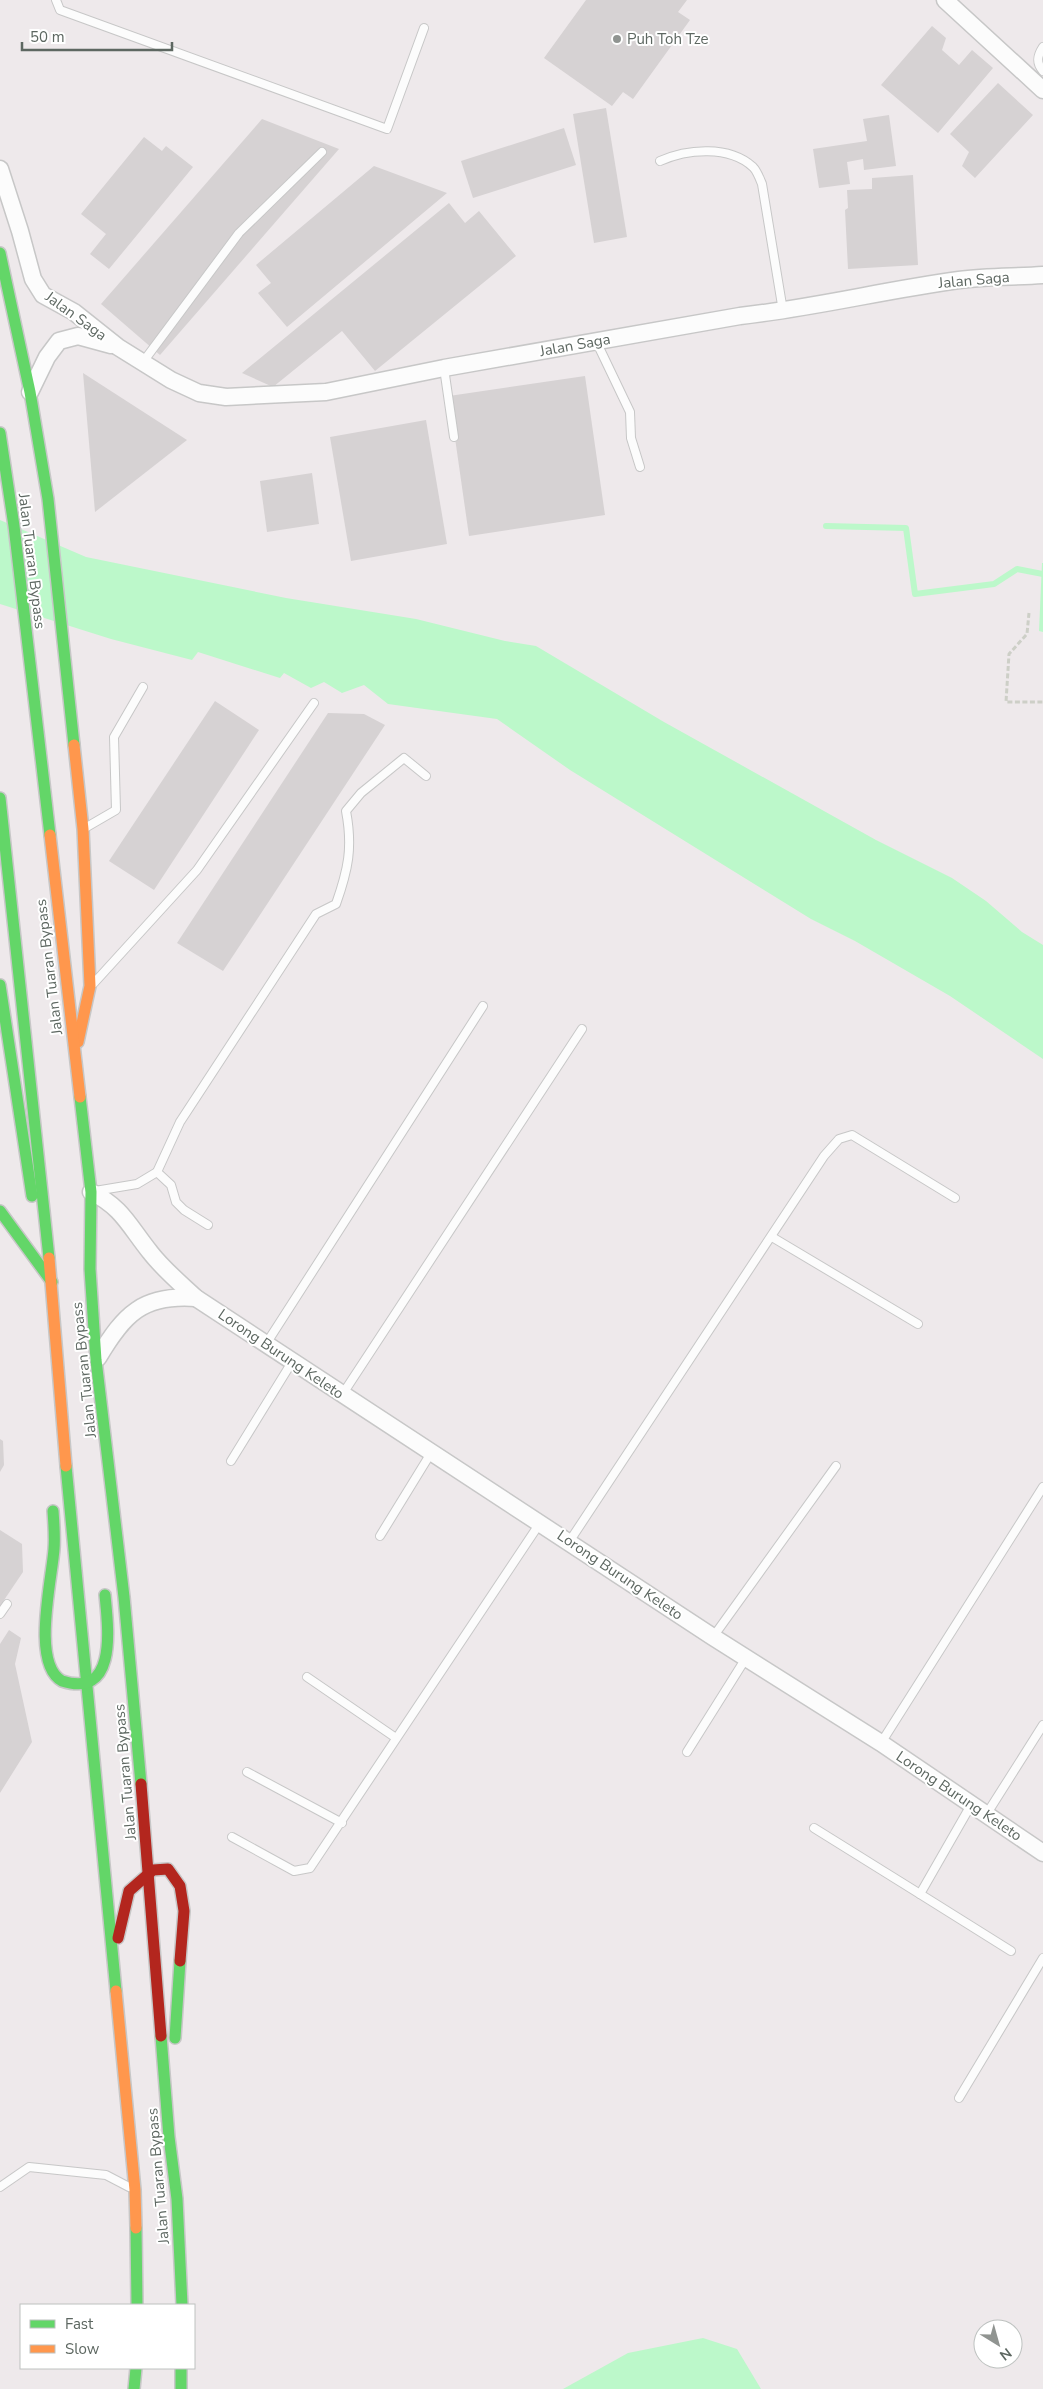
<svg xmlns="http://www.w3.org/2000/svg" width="1043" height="2389" font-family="'Nunito Sans',sans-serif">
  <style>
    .water { fill: #bcf8ca }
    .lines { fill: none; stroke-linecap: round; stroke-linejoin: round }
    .stream { stroke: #bcf8ca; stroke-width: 6 }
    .building { fill: #d6d2d3 }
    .lane-casing { stroke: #c7c7c7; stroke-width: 10 }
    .street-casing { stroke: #c7c7c7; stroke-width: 19 }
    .fast-casing { stroke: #c7c7c7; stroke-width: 14 }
    .slow-casing { stroke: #c7c7c7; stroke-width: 14 }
    .jam-casing { stroke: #c7c7c7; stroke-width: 14 }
    .path { stroke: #cdcfc7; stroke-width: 3; stroke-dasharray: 5 2.5; stroke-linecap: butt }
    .lane { stroke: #fcfcfc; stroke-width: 8 }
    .street { stroke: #fcfcfc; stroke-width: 16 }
    .fast { stroke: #63d668; stroke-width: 11 }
    .slow { stroke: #ff974d; stroke-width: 11 }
    .jam { stroke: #b3261e; stroke-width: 11 }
    .poi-dot { fill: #909491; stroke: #fff; stroke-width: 2 }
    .labels { text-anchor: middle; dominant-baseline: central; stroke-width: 4; stroke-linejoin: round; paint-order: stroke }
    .poi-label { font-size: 15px; fill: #5d6761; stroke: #fff; text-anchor: start }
    .street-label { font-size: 15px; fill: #5d6761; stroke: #fff }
  </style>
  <rect width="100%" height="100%" fill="#eee9eb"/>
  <g class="water">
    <polygon points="0,520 86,557 286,598 416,619 505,641 536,646 664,722 876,840 952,878 986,901 1022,932 1043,945 1043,1059 950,996 855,941 811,919 570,770 497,719 388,704 364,685 342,693 324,682 311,688 284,673 280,678 198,652 192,660 111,639 0,604"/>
    <polygon points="1042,563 1043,563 1043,632 1039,631"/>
    <polygon points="703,2338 737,2349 761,2389 563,2389 628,2353"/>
  </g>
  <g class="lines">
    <polyline class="stream" points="826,526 906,528 915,594 994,584 1017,569 1043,574"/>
  </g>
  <g class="building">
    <polygon points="586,0 687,0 678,12 690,20 633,99 623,92 612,106 544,58"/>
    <polygon points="932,26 946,38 942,50 959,65 972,50 993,68 938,133 881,85"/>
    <polygon points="998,83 1033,115 975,178 962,166 969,152 950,134"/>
    <polygon points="606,108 627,237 594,243 573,114"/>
    <polygon points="889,115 896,166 864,170 863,159 847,162 850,184 819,188 813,149 867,141 863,119"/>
    <polygon points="262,119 339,149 160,355 101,304"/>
    <polygon points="564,128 576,165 473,198 461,161"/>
    <polygon points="144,137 162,151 166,146 193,167 109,269 90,254 106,234 81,214"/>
    <polygon points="374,166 447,193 287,327 258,293 271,283 256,265"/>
    <polygon points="913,175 918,265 848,269 845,210 848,208 847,190 872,189 872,178"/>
    <polygon points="449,203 465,223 479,211 516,256 375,371 342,331 273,387 242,373"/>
    <polygon points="83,373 187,440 95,512"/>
    <polygon points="585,376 605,515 469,536 449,396"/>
    <polygon points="426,420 447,544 351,561 330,437"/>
    <polygon points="312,473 319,524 267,532 260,481"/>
    <polygon points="215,701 259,730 154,890 109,861"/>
    <polygon points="328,713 364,714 385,725 223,971 177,943"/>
    <polygon points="0,1439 3,1441 4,1465 0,1472"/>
    <polygon points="0,1530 22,1544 23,1572 0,1606"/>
    <polygon points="9,1630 21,1638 15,1664 32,1742 0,1793 0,1644"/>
  </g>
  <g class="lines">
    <defs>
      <g id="lane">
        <polyline points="56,0 60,10 387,129 424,28"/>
        <path d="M1043 47C1037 56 1036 63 1043 71"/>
        <path d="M660 161C687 149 729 145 753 167 757 171 760 179 762 184L783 311"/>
        <polyline points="596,341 630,412 631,438 640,467"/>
        <polyline points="143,362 239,233 322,152"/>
        <polyline points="444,368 454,437"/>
        <polyline points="85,828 116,810 114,737 143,687"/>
        <polyline points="94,983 197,870 314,703"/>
        <polyline points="157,1172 171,1185 176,1202 184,1210 208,1225"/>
        <path d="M95 1191 137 1184 157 1172 180 1122 316 914 336 904C348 870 353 848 346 811L361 793 404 758 426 776"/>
        <polyline points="772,1237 918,1324"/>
        <polyline points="266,1344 483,1006"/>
        <polyline points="342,1395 582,1029"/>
        <polyline points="231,1461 292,1362"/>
        <polyline points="380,1536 431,1453"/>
        <polyline points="569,1542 824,1156 839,1139 852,1135 955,1198"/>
        <polyline points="0,1614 7,1604"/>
        <polyline points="713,1637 836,1466"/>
        <polyline points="307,1677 396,1738"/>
        <polyline points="881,1743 1043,1487"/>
        <polyline points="687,1752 746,1658"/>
        <polyline points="247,1772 342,1823"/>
        <polyline points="971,1805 920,1894 1011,1951"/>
        <polyline points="986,1815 1043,1725"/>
        <polyline points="814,1828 920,1894"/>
        <polyline points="232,1837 294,1871 310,1868 540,1523"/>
        <polyline points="959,2098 1043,1958"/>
        <polyline points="0,2187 29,2167 106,2175 129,2187"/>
      </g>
      <g id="street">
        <polyline points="945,0 1043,90"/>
        <path d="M0 169 20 231 33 279 43 295 74 312 118 347 171 380 199 393 226 397 326 392 444 368 740 316C813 308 885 290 959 280 986 276 1015 277 1043 275"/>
        <polyline points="30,392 47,357 59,341 78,336 111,345"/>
        <path d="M91 1192C122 1207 129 1226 150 1252 163 1269 180 1283 196 1298L713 1637 881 1743 1043 1853"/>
        <path d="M98 1358C124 1314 143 1294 196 1298"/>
      </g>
      <g id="fast">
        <polyline points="0,253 30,392 48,499 74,745"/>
        <polyline points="0,433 14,526 50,835"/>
        <polyline points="0,798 49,1258"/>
        <polyline points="0,985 32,1196"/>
        <polyline points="80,1097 91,1192 90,1269 96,1360 124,1597 141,1784"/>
        <polyline points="0,1211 52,1282"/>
        <polyline points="66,1466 116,1991"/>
        <path d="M53 1511C54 1524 55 1537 54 1549 52 1579 31 1664 62 1681 118 1699 108 1627 105 1595"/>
        <polyline points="161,2036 169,2137 177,2199 182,2305"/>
        <polyline points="175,2038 180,1961"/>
        <polyline points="136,2228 137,2305"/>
        <polyline points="181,2368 181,2389"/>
        <polyline points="134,2389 136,2368"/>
      </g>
      <g id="slow">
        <polyline points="74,745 83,829 90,986 78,1042"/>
        <polyline points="50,835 80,1097"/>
        <polyline points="49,1258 66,1466"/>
        <polyline points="116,1991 135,2190 136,2228"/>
      </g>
      <g id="jam">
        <polyline points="141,1784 161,2036"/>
        <polyline points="118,1938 129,1891 153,1870 168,1869 180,1886 184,1911 180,1961"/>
      </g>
    </defs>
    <use href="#lane" class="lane-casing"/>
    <use href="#street" class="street-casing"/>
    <use href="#fast" class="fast-casing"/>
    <use href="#slow" class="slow-casing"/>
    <use href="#jam" class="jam-casing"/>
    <polyline class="path" points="1029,613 1027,634 1009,654 1006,702 1043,702"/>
    <use href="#lane" class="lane"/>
    <use href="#street" class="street"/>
    <use href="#fast" class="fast"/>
    <use href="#slow" class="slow"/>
    <use href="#jam" class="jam"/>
  </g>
  <circle class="poi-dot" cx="617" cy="39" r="5"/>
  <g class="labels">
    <g class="poi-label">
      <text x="627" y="39">Puh Toh Tze</text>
    </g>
    <g class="street-label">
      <text transform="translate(974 280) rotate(-5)">Jalan Saga</text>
      <text transform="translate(76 316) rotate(36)">Jalan Saga</text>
      <text transform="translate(575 345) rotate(-10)">Jalan Saga</text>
      <text transform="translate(32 561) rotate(83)">Jalan Tuaran Bypass</text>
      <text transform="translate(49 967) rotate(-97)">Jalan Tuaran Bypass</text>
      <text transform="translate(281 1354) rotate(34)">Lorong Burung Keleto</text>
      <text transform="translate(84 1370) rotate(-96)">Jalan Tuaran Bypass</text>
      <text transform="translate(620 1575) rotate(34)">Lorong Burung Keleto</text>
      <text transform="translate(125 1772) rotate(-95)">Jalan Tuaran Bypass</text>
      <text transform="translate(959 1796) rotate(34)">Lorong Burung Keleto</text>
      <text transform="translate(158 2176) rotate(-95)">Jalan Tuaran Bypass</text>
    </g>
  </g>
  <rect x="20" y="2304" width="175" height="65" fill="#ffffff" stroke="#bec2c0"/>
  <rect x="30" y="2320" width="25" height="8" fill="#63d668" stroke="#bec2c0"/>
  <text x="65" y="2329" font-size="15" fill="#5d6761">Fast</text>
  <rect x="30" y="2345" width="25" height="8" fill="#ff974d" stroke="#bec2c0"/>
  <text x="65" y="2354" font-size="15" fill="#5d6761">Slow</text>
  <g transform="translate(998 2344) rotate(143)"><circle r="24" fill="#ffffff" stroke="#bec2c0"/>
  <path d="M0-4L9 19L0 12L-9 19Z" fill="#909491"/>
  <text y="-8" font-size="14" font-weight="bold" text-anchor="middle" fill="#5d6761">N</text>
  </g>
  <path d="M22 42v8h150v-8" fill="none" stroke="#5d6761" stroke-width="2.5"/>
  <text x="30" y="42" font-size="15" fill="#5d6761" stroke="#ffffff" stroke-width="4" paint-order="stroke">50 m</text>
</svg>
